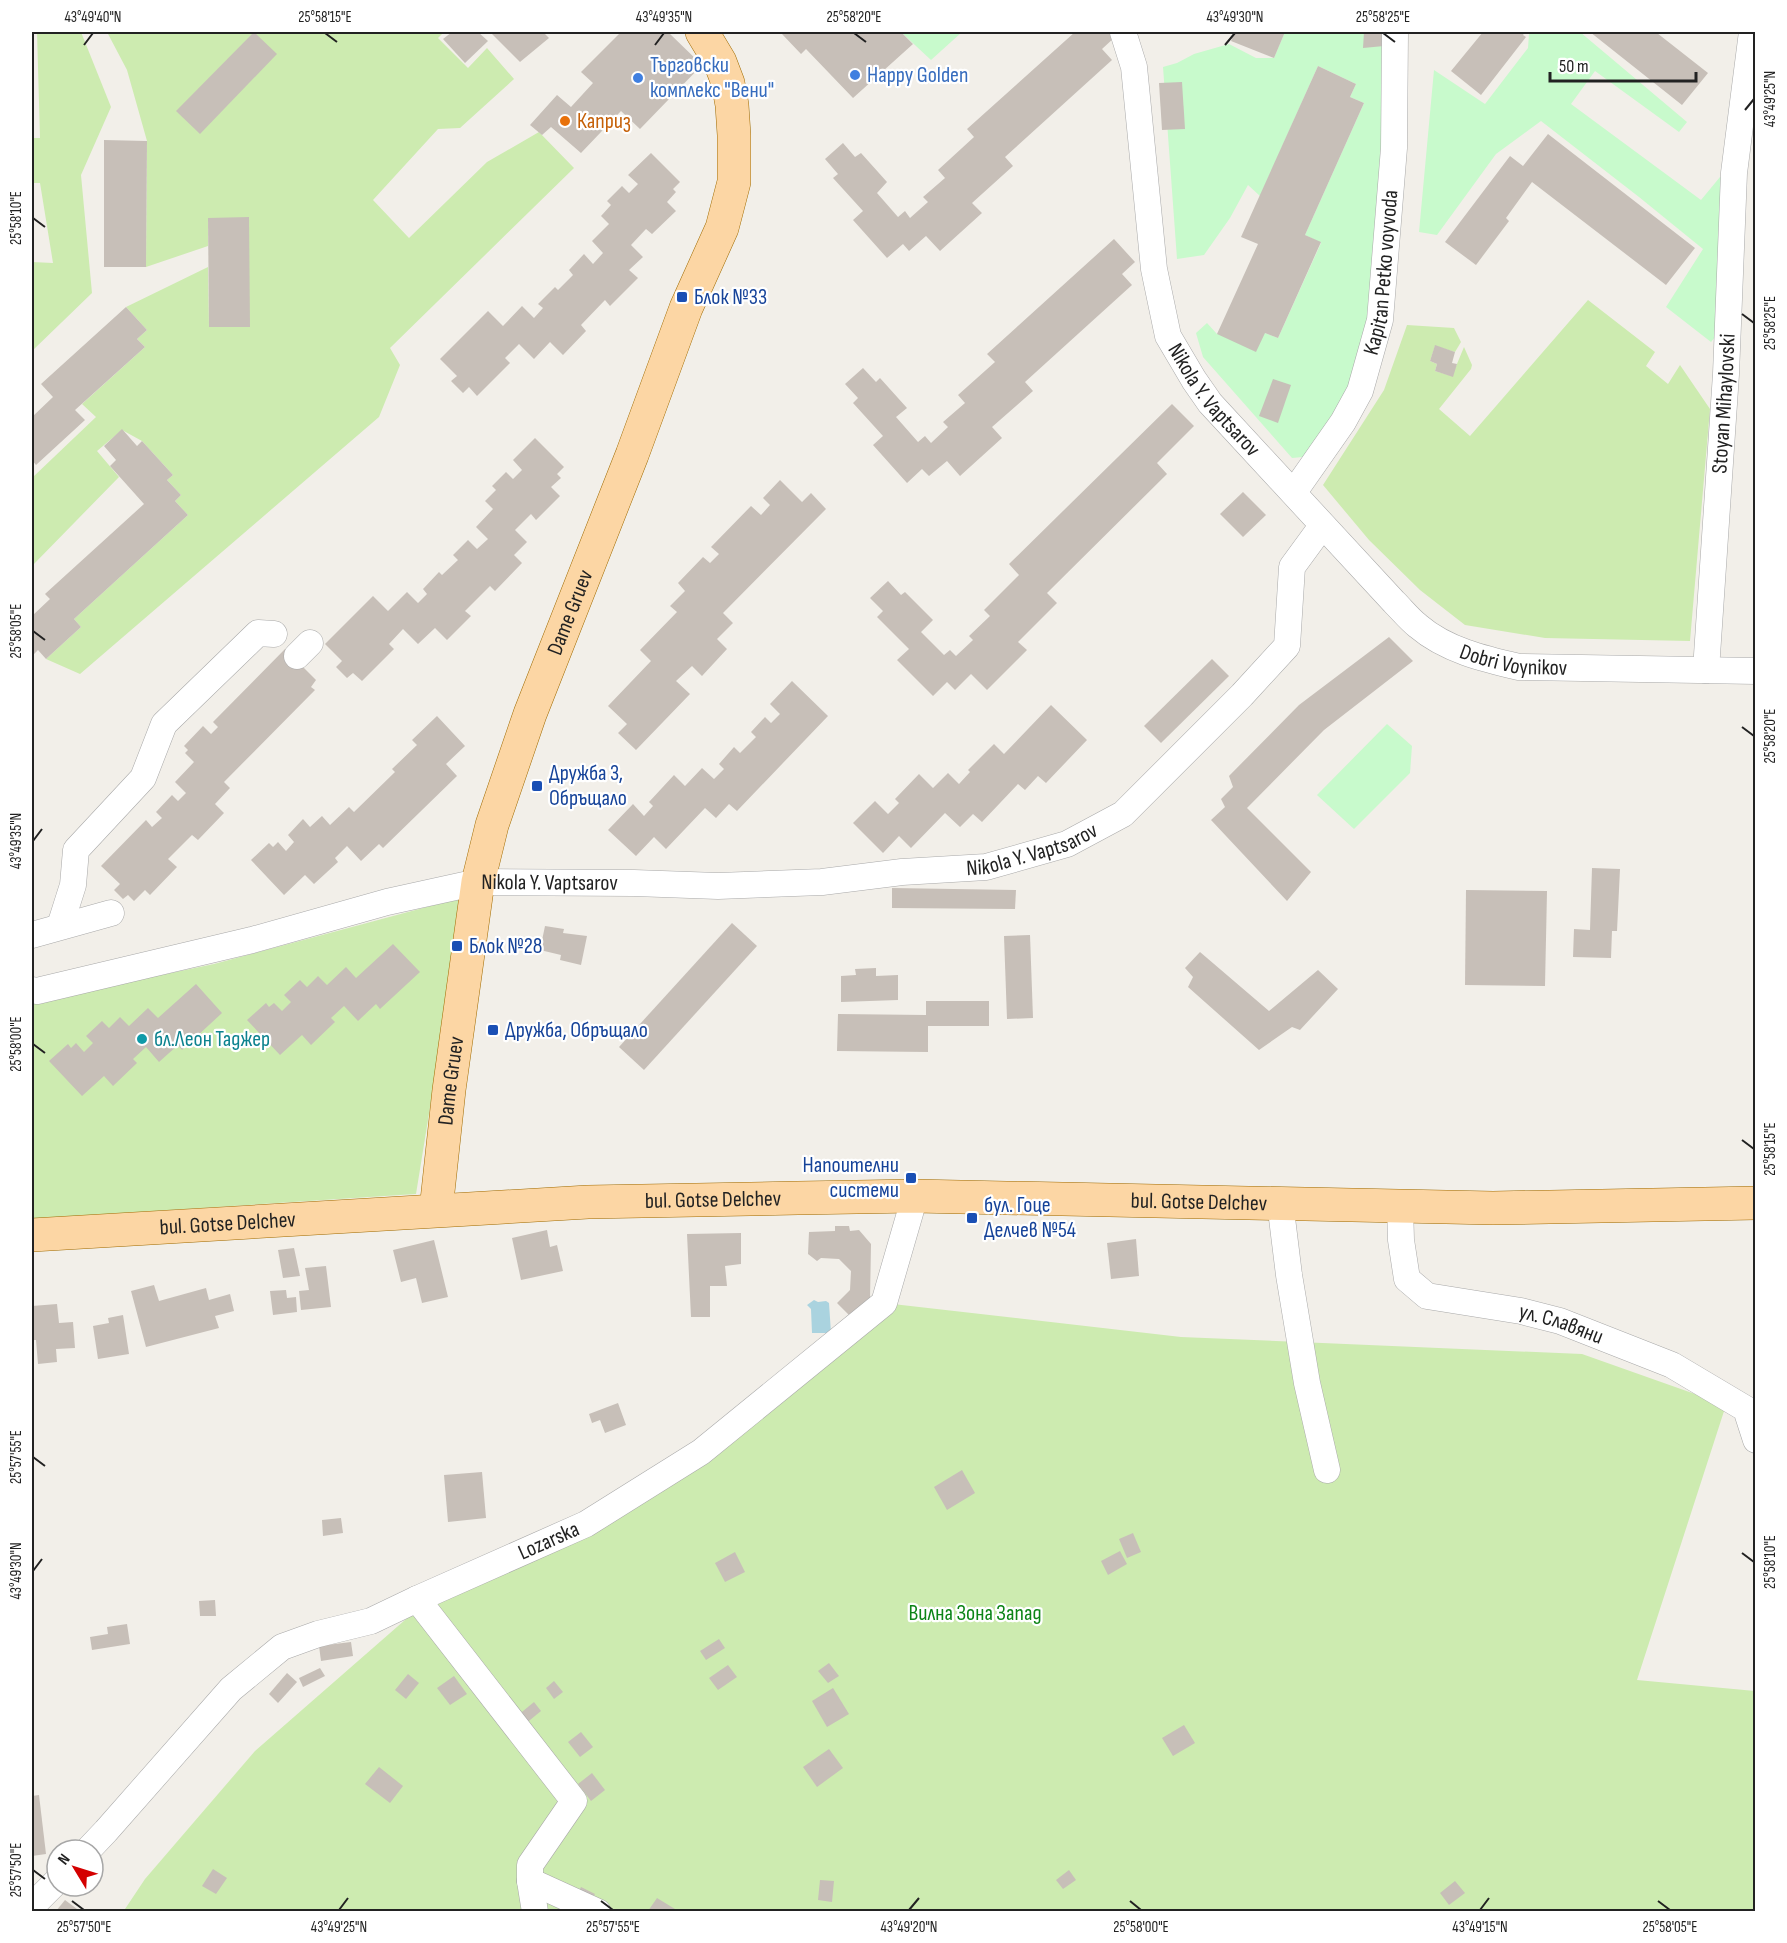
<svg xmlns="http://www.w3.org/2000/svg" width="1787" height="1943" font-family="'Sofia Sans Condensed',sans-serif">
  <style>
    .grass { fill: #cdebb0 }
    .park { fill: #c8facc }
    .water { fill: #aad3df }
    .building { fill: #c7bfb8 }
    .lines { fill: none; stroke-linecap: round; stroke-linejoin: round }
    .minor-casing { stroke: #a9a9a9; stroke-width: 27 }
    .major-casing { stroke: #a06b00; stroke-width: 34 }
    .minor { stroke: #fff; stroke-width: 26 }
    .major { stroke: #fcd6a4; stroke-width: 33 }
    .ticks { fill: none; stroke: #222; stroke-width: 2 }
    .shop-dot { fill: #3f7fe0; stroke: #fff; stroke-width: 2 }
    .food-dot { fill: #e8710a; stroke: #fff; stroke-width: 2 }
    .transit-dot { fill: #1a4fb4; stroke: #fff; stroke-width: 2 }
    .culture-dot { fill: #0f9aa8; stroke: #fff; stroke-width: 2 }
    .labels { text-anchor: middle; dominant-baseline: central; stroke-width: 4.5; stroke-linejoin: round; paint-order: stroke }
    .shop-label { font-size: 22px; fill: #366cbe; stroke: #fff; text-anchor: start }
    .food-label { font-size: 22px; fill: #c56008; stroke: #fff; text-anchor: start }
    .street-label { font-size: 22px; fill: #222; stroke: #fff }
    .transit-label { font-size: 22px; fill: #164399; stroke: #fff; text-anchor: start }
    .culture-label { font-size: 22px; fill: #0d838f; stroke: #fff; text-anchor: start }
    .park-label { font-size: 22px; fill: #0c8416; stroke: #fff }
    .neatline { fill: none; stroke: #222; stroke-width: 2 }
    .ticks-label { font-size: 15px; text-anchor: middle; fill: #222 }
  </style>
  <rect width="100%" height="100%" fill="#f2efe9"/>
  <g class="grass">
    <polygon points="37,32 81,32 111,107 81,175 92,293 32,351 32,262 53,263 40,183 32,183 32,138 40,138"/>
    <polygon points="107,32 444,32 438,38 468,68 487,48 514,79 460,128 438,129 373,200 409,238 487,162 539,132 574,168 390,348 400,365 379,417 80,674 46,659 81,627 74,619 188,515 175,501 181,495 167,480 173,475 142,441 122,430 97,451 119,477 32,566 32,476 33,477 96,417 82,404 145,347 137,339 147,330 126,307 208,267 209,327 249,327 249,218 208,218 208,246 146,267 147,141 127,70"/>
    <polygon points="1588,300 1655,352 1646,366 1668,384 1680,365 1710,409 1690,641 1545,638 1465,625 1420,590 1369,540 1323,485 1384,390 1407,325 1454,328 1461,342 1455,352 1435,346 1430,361 1437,364 1435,371 1452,376 1464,347 1472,365 1471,369 1439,409 1470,436"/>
    <polygon points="464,897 416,1194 32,1219 32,1002 214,964"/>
    <polygon points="884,1303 1181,1337 1582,1354 1726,1405 1637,1680 1755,1691 1755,1911 123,1912 145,1879 255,1751 429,1599 586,1524"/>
  </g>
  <g class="park">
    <polygon points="901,32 962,32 931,60"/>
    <polygon points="1285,32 1391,32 1373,318 1363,352 1339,408 1303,457 1292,458 1203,357 1196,333 1207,323 1217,334 1265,333 1278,338 1321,243 1305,235 1364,103 1350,97 1356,84 1318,66 1260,196 1248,185 1230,218 1204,255 1177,259 1163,67 1177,63 1194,54 1229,44 1256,58 1274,58"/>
    <polygon points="1531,32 1580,32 1687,122 1679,132 1595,71 1571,104 1701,200 1720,177 1733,183 1720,331 1711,342 1666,307 1703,249 1639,197 1541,121 1496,154 1437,235 1419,232 1434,70 1485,104 1528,48 1529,34"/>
    <polygon points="1387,724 1412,746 1410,773 1354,829 1317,795"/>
  </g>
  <polygon class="water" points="814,1300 818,1302 826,1301 829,1303 831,1333 812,1333 811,1309 807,1305"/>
  <g class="building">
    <polygon points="254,32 277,54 200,134 176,111"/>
    <polygon points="452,32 478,32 488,41 465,63 443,39"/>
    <polygon points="490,32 543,32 549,38 520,62"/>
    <polygon points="621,32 668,32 702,65 640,129 621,111 581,153 551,127 542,135 530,125 557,95 571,107 593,83 581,72"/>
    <polygon points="785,32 901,32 913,44 853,98 806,49 801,54 782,34"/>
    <polygon points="1075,32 1110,32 1115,37 1102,49 1112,60 1005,157 1013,166 972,203 982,213 940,251 926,236 909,251 903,244 887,258 853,220 863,211 833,178 838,174 825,159 843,143 855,157 861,153 887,182 877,193 898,217 905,211 910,218 928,202 923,197 945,178 938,170 974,137 967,129"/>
    <polygon points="1235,32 1285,32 1274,58 1231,41"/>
    <polygon points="1364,32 1384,32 1384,46 1363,48"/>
    <polygon points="1483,32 1525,32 1523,35 1526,37 1481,95 1451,71"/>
    <polygon points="1590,32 1659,32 1657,33 1708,73 1682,105"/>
    <polygon points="1318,66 1356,84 1350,97 1364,103 1305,235 1321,242 1278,338 1265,333 1256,352 1217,334 1258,244 1241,237"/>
    <polygon points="1182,82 1185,129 1162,130 1159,83"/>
    <polygon points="1548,134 1695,248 1666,285 1532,182 1506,218 1509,221 1476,265 1445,242 1510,156 1523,166"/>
    <polygon points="104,140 147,141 146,267 104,267"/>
    <polygon points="651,153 680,182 673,189 676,192 667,202 676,211 652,234 646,229 631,245 643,257 629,270 638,278 610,306 605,300 581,325 586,331 563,355 550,342 534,359 519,344 505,358 510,363 477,396 469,387 463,393 451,381 457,376 440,359 488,311 503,326 522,306 534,318 543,308 538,304 555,287 558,290 573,275 569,270 584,254 593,264 603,253 592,241 609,224 601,216 611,205 607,201 622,186 629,193 638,184 628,175"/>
    <polygon points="249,217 250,327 209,327 208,218"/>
    <polygon points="1114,239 1135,262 1122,274 1132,285 1025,382 1033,391 992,427 1002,438 960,476 947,461 929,476 922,469 907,483 873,445 883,436 853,403 858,398 845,384 863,368 876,382 880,378 907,408 896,417 918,442 925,436 931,443 948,427 943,422 965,403 958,395 995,362 987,354"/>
    <polygon points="126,307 147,330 137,339 145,347 75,410 85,420 36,465 32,460 32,417 53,397 41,384"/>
    <polygon points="1435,345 1455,352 1452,363 1457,364 1453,377 1435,371 1437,364 1430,361"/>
    <polygon points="1273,379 1291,385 1278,423 1259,416"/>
    <polygon points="1172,404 1194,426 1157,463 1167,474 1047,593 1057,603 1018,642 1027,650 987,690 971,674 955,690 947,682 933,696 897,660 909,649 877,617 883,611 870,598 888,581 901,595 905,592 933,620 921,632 944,655 950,650 956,656 973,640 969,636 990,616 984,610 1019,575 1009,564"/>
    <polygon points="122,429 137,446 142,441 173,475 167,480 181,495 175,501 188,515 74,619 81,627 46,659 38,650 32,656 32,616 50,599 45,594 144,504 110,466 116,460 104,446"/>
    <polygon points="535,438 564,467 557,474 561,478 551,487 560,496 536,520 531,514 515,530 527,542 514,555 522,563 495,591 490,586 465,611 471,616 447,640 435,628 418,644 403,629 389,644 394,649 362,681 353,673 347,678 336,667 342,661 325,644 373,596 388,611 407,592 418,603 427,594 423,589 439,572 442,575 458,560 453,555 468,540 477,549 488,539 476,527 493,509 485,501 496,490 492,486 506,472 513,479 522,470 513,460"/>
    <polygon points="780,480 802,502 811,493 826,509 723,613 733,623 717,639 727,649 702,676 692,666 676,681 690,694 636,750 618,733 627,724 608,706 651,661 640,650 677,612 670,606 685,591 678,583 703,557 710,563 719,554 711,547 751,506 761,515 770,505 763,498"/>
    <polygon points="1243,492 1266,515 1243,537 1220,514"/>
    <polygon points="1389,637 1413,661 1324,730 1247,808 1311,872 1287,901 1211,820 1225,807 1221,799 1233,787 1229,776 1299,705"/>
    <polygon points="285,649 316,680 311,687 315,690 224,782 230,788 215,804 224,813 198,840 192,835 168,859 177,867 150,895 145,890 134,901 128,895 123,899 114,890 120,884 101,866 146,820 152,827 162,818 156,812 172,795 178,801 186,793 175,782 194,762 185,753 188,750 184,746 203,726 211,734 218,727 213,722"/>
    <polygon points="1212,659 1229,676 1161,743 1144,726"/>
    <polygon points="792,681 828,716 737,811 729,804 716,818 705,808 666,849 654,837 636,856 608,830 633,804 644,816 653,806 649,802 674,775 685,786 702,768 714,779 724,769 719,764 734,747 740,753 756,737 751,732 765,717 771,723 780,714 770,704"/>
    <polygon points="1051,705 1087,740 1046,783 1038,776 1025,790 1018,784 982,822 973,814 960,827 945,813 911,848 899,836 883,853 853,823 875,801 888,814 899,803 895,799 919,774 933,788 948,773 959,784 970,772 968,770 994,744 1004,754"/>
    <polygon points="437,716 465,746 446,764 457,776 383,848 379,844 361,861 347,846 335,858 338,862 314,884 305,875 284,895 251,860 269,843 273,847 278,842 286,851 294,842 288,835 303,819 310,827 322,816 330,825 349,807 354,812 395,772 392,769 417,745 412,740"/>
    <polygon points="1592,868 1620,869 1617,931 1612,931 1611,958 1573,957 1574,929 1590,930"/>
    <polygon points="892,888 1016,890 1015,909 892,908"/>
    <polygon points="1466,890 1547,891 1545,986 1465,985"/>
    <polygon points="732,923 757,946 644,1070 619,1047"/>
    <polygon points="545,926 564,929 563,933 587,936 581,965 560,960 561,955 540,950"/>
    <polygon points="1030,935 1033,1018 1007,1019 1004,936"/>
    <polygon points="393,944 420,972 380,1009 376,1004 358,1021 344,1006 331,1018 335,1022 311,1045 302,1035 280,1055 247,1020 266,1003 269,1007 274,1003 282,1011 291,1002 284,995 300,980 307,987 318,976 327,985 346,967 356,978"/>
    <polygon points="1200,952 1269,1011 1318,970 1338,989 1300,1030 1292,1027 1259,1050 1188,987 1193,977 1185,968"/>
    <polygon points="876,968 876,976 898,975 898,1000 841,1002 841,976 856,975 855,969"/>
    <polygon points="196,984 222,1013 182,1050 178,1045 159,1062 146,1047 133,1059 137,1063 113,1086 104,1076 82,1096 49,1061 68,1044 71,1048 76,1043 84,1052 93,1043 86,1036 102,1021 109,1028 120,1017 129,1026 148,1008 158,1018"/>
    <polygon points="926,1001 989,1001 989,1026 928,1026 928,1052 837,1051 838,1014 926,1015"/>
    <polygon points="835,1226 849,1226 850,1231 859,1230 871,1244 870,1300 851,1317 837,1303 850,1290 851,1271 839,1259 821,1258 817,1261 808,1254 809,1232 835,1231"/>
    <polygon points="547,1230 550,1247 557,1245 563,1271 521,1280 512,1238"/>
    <polygon points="741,1233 741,1264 725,1266 727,1286 710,1286 710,1317 691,1317 687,1234"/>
    <polygon points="1136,1239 1139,1276 1111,1279 1107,1243"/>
    <polygon points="434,1240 448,1297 422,1303 416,1278 401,1282 393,1250"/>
    <polygon points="294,1248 300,1276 283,1278 278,1250"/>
    <polygon points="326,1266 331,1307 301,1310 299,1291 309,1290 305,1268"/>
    <polygon points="154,1285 159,1301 206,1288 209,1300 230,1294 234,1311 215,1316 219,1328 146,1347 131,1291"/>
    <polygon points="286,1290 287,1298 296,1297 297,1312 273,1315 270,1291"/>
    <polygon points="57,1304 59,1323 73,1322 75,1348 56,1349 57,1362 38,1364 36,1340 33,1340 32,1306"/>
    <polygon points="123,1315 129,1354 98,1359 93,1326 109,1323 108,1318"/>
    <polygon points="618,1403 626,1425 605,1433 600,1420 592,1423 589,1414"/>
    <polygon points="962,1470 975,1493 947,1510 934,1487"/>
    <polygon points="482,1472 486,1518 448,1522 444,1475"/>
    <polygon points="341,1518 343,1533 323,1536 322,1520"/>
    <polygon points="1133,1533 1141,1552 1127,1558 1119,1539"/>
    <polygon points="1120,1551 1127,1564 1108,1575 1101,1561"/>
    <polygon points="735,1552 745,1572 725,1582 715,1563"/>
    <polygon points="215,1600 216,1616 200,1616 199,1601"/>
    <polygon points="127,1624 130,1644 92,1650 90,1637 108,1634 107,1627"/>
    <polygon points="719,1639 725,1648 706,1660 700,1651"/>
    <polygon points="351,1642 353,1656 321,1661 319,1646"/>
    <polygon points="829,1663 839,1676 828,1683 818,1671"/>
    <polygon points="728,1665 737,1677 718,1690 709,1678"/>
    <polygon points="320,1668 325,1676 303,1687 299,1678"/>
    <polygon points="287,1673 297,1682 278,1703 269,1694"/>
    <polygon points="408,1674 419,1683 406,1699 395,1690"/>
    <polygon points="454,1676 467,1694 450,1705 437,1688"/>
    <polygon points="554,1681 563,1692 554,1699 546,1688"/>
    <polygon points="833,1688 849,1714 827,1727 812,1701"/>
    <polygon points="534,1702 541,1711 524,1725 517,1716"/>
    <polygon points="1184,1725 1195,1743 1173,1756 1162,1738"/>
    <polygon points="581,1732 593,1747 580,1757 568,1742"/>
    <polygon points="829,1749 843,1768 817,1787 803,1767"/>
    <polygon points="379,1767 403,1786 390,1803 365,1784"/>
    <polygon points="592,1773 605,1790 591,1801 578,1784"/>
    <polygon points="39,1795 46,1854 32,1856 32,1796"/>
    <polygon points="213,1869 227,1878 216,1894 202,1886"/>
    <polygon points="1069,1870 1076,1880 1063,1889 1056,1880"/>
    <polygon points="820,1880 834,1881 832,1902 818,1900"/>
    <polygon points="1455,1881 1465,1893 1449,1905 1440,1893"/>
    <polygon points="581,1887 595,1894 589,1904 576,1897"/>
    <polygon points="657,1898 675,1909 674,1911 648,1911"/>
    <polygon points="65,1900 77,1909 75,1911 56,1911"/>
  </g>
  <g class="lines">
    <defs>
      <g id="minor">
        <path id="s1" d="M1123 32 1134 67 1154 269 1168 336 1194 380 1210 403 1394 602C1402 610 1409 619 1418 626 1446 650 1484 659 1519 667L1756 671"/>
        <path id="s2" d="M1294 492 1343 422 1360 391 1380 320 1394 148 1395 32"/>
        <polyline points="297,656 310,643"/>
        <path id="s3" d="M1706 670 1726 374 1734 173 1752 32"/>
        <polyline points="60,926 73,885 76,850 143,778 164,724 258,633 274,634"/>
        <polyline points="32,935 111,913"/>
        <path id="s4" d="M32 990 37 991 252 940 387 902 478 882 634 883 718 886 822 882 902 872 986 867 1067 844 1123 814 1242 695 1287 646 1292 567 1322 526"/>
        <polyline points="1280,1202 1289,1275 1307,1383 1327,1470"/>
        <path id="s5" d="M1400 1206 1401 1240 1407 1279 1427 1296 1521 1311 1560 1321 1672 1365 1746 1409 1756 1440"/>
        <polyline points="88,1850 106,1831 231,1689 282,1647 318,1634 371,1621 417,1599"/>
        <polyline points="530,1881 598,1912"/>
        <polyline points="32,1906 57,1881"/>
        <path id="s6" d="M535 1912 530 1881V1865L574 1801 417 1599 586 1524 701 1452 884 1303 915 1196"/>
      </g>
      <g id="major">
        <path id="s7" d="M436 1210 449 1090 478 882 492 825 530 714 632 455 686 308 722 228 734 182V135L732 105 728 83 720 62 702 32"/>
        <path id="s8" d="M32 1235 588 1202 798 1198 915 1196 1493 1208 1756 1203"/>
      </g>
    </defs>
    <use href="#minor" class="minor-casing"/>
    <use href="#major" class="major-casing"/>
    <use href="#minor" class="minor"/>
    <use href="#major" class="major"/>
  </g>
  <path class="ticks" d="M325 33 337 42M854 33 866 42M1383 33 1395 42M84 45 93 33M655 45 664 33M1225 45 1235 33M1745 110 1754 99M33 218 45 227M1742 314 1754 323M33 631 45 640M1742 727 1754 736M33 841 42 829M33 1044 45 1053M1742 1140 1754 1149M33 1457 45 1466M1742 1553 1754 1562M33 1571 42 1559M33 1870 45 1879M72 1901 84 1910M601 1901 613 1910M1130 1901 1141 1910M1658 1901 1670 1910M339 1910 348 1898M909 1910 919 1898M1480 1910 1489 1898"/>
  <g class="shop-dot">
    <circle cx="855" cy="75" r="6"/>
    <circle cx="638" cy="78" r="6"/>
  </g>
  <circle class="food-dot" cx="565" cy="121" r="6"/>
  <g class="transit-dot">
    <rect x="676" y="291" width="12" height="12" rx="3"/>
    <rect x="531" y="780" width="12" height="12" rx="3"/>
    <rect x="451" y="940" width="12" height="12" rx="3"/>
    <rect x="487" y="1024" width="12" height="12" rx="3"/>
    <rect x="905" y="1172" width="12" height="12" rx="3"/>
    <rect x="966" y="1212" width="12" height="12" rx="3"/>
  </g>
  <circle class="culture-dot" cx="142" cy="1039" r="6"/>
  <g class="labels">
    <g class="shop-label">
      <text x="650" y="65">Търговски<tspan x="650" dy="25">комплекс "Вени"</tspan></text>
      <text x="867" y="75">Happy Golden</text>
    </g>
    <g class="food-label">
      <text x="577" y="121">Каприз</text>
    </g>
    <g class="street-label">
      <text stroke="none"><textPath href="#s2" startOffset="242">Kapitan Petko voyvoda</textPath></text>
      <text stroke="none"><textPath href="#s1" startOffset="387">Nikola Y. Vaptsarov</textPath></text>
      <text stroke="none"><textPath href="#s3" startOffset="267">Stoyan Mihaylovski</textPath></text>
      <text stroke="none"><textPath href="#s7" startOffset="616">Dame Gruev</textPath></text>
      <text stroke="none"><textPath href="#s1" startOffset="796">Dobri Voynikov</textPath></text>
      <text stroke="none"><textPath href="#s4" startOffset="1017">Nikola Y. Vaptsarov</textPath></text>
      <text stroke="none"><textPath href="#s4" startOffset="531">Nikola Y. Vaptsarov</textPath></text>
      <text stroke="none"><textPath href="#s7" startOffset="130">Dame Gruev</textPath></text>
      <text stroke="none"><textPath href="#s8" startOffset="682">bul. Gotse Delchev</textPath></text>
      <text stroke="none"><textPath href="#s8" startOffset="1168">bul. Gotse Delchev</textPath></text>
      <text stroke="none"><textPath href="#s8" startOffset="196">bul. Gotse Delchev</textPath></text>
      <text stroke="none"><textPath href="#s5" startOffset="237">ул. Славяни</textPath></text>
      <text stroke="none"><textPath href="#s6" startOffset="525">Lozarska</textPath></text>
    </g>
    <g class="transit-label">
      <text x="694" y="297">Блок №33</text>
      <text x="549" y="773">Дружба 3,<tspan x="549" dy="25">Обръщало</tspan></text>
      <text x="469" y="946">Блок №28</text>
      <text x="505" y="1030">Дружба, Обръщало</text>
      <text x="899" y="1165" text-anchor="end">Напоителни<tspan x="899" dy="25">системи</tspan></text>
      <text x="984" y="1205">бул. Гоце<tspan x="984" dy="25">Делчев №54</tspan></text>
    </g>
    <g class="culture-label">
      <text x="154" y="1039">бл.Леон Таджер</text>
    </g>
    <g class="park-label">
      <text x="975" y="1613">Вилна Зона Запад</text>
    </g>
  </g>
  <rect width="1787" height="1943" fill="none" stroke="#ffffff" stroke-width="66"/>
  <g transform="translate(75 1868) rotate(308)"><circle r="28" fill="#ffffff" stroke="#a7a7a7" stroke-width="1.5"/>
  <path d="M0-4.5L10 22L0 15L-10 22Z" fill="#d40000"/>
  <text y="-9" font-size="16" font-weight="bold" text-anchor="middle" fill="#222222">N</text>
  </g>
  <path d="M1550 72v9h146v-9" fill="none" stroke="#222222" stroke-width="3"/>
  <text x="1559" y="72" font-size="18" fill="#222222" stroke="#ffffff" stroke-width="4.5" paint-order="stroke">50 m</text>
  <rect x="33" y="33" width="1721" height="1877" class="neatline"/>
  <g class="ticks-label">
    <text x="93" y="22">43°49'40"N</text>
    <text x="325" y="22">25°58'15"E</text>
    <text x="664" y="22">43°49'35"N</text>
    <text x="854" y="22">25°58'20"E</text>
    <text x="1235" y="22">43°49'30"N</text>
    <text x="1383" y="22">25°58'25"E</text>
    <text transform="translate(1770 99) rotate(-90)" y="5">43°49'25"N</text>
    <text transform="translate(16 218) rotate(-90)" y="5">25°58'10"E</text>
    <text transform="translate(1770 323) rotate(-90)" y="5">25°58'25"E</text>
    <text transform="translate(16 631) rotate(-90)" y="5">25°58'05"E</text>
    <text transform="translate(1770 736) rotate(-90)" y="5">25°58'20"E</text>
    <text transform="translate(16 841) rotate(-90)" y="5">43°49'35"N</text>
    <text transform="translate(16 1044) rotate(-90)" y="5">25°58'00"E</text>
    <text transform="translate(1770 1149) rotate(-90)" y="5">25°58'15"E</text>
    <text transform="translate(16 1457) rotate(-90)" y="5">25°57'55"E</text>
    <text transform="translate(1770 1562) rotate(-90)" y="5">25°58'10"E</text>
    <text transform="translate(16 1571) rotate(-90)" y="5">43°49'30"N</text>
    <text transform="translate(16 1870) rotate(-90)" y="5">25°57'50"E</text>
    <text x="84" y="1932">25°57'50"E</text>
    <text x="339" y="1932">43°49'25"N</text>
    <text x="613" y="1932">25°57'55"E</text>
    <text x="909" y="1932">43°49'20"N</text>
    <text x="1141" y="1932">25°58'00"E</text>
    <text x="1480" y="1932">43°49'15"N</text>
    <text x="1670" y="1932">25°58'05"E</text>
  </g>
</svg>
